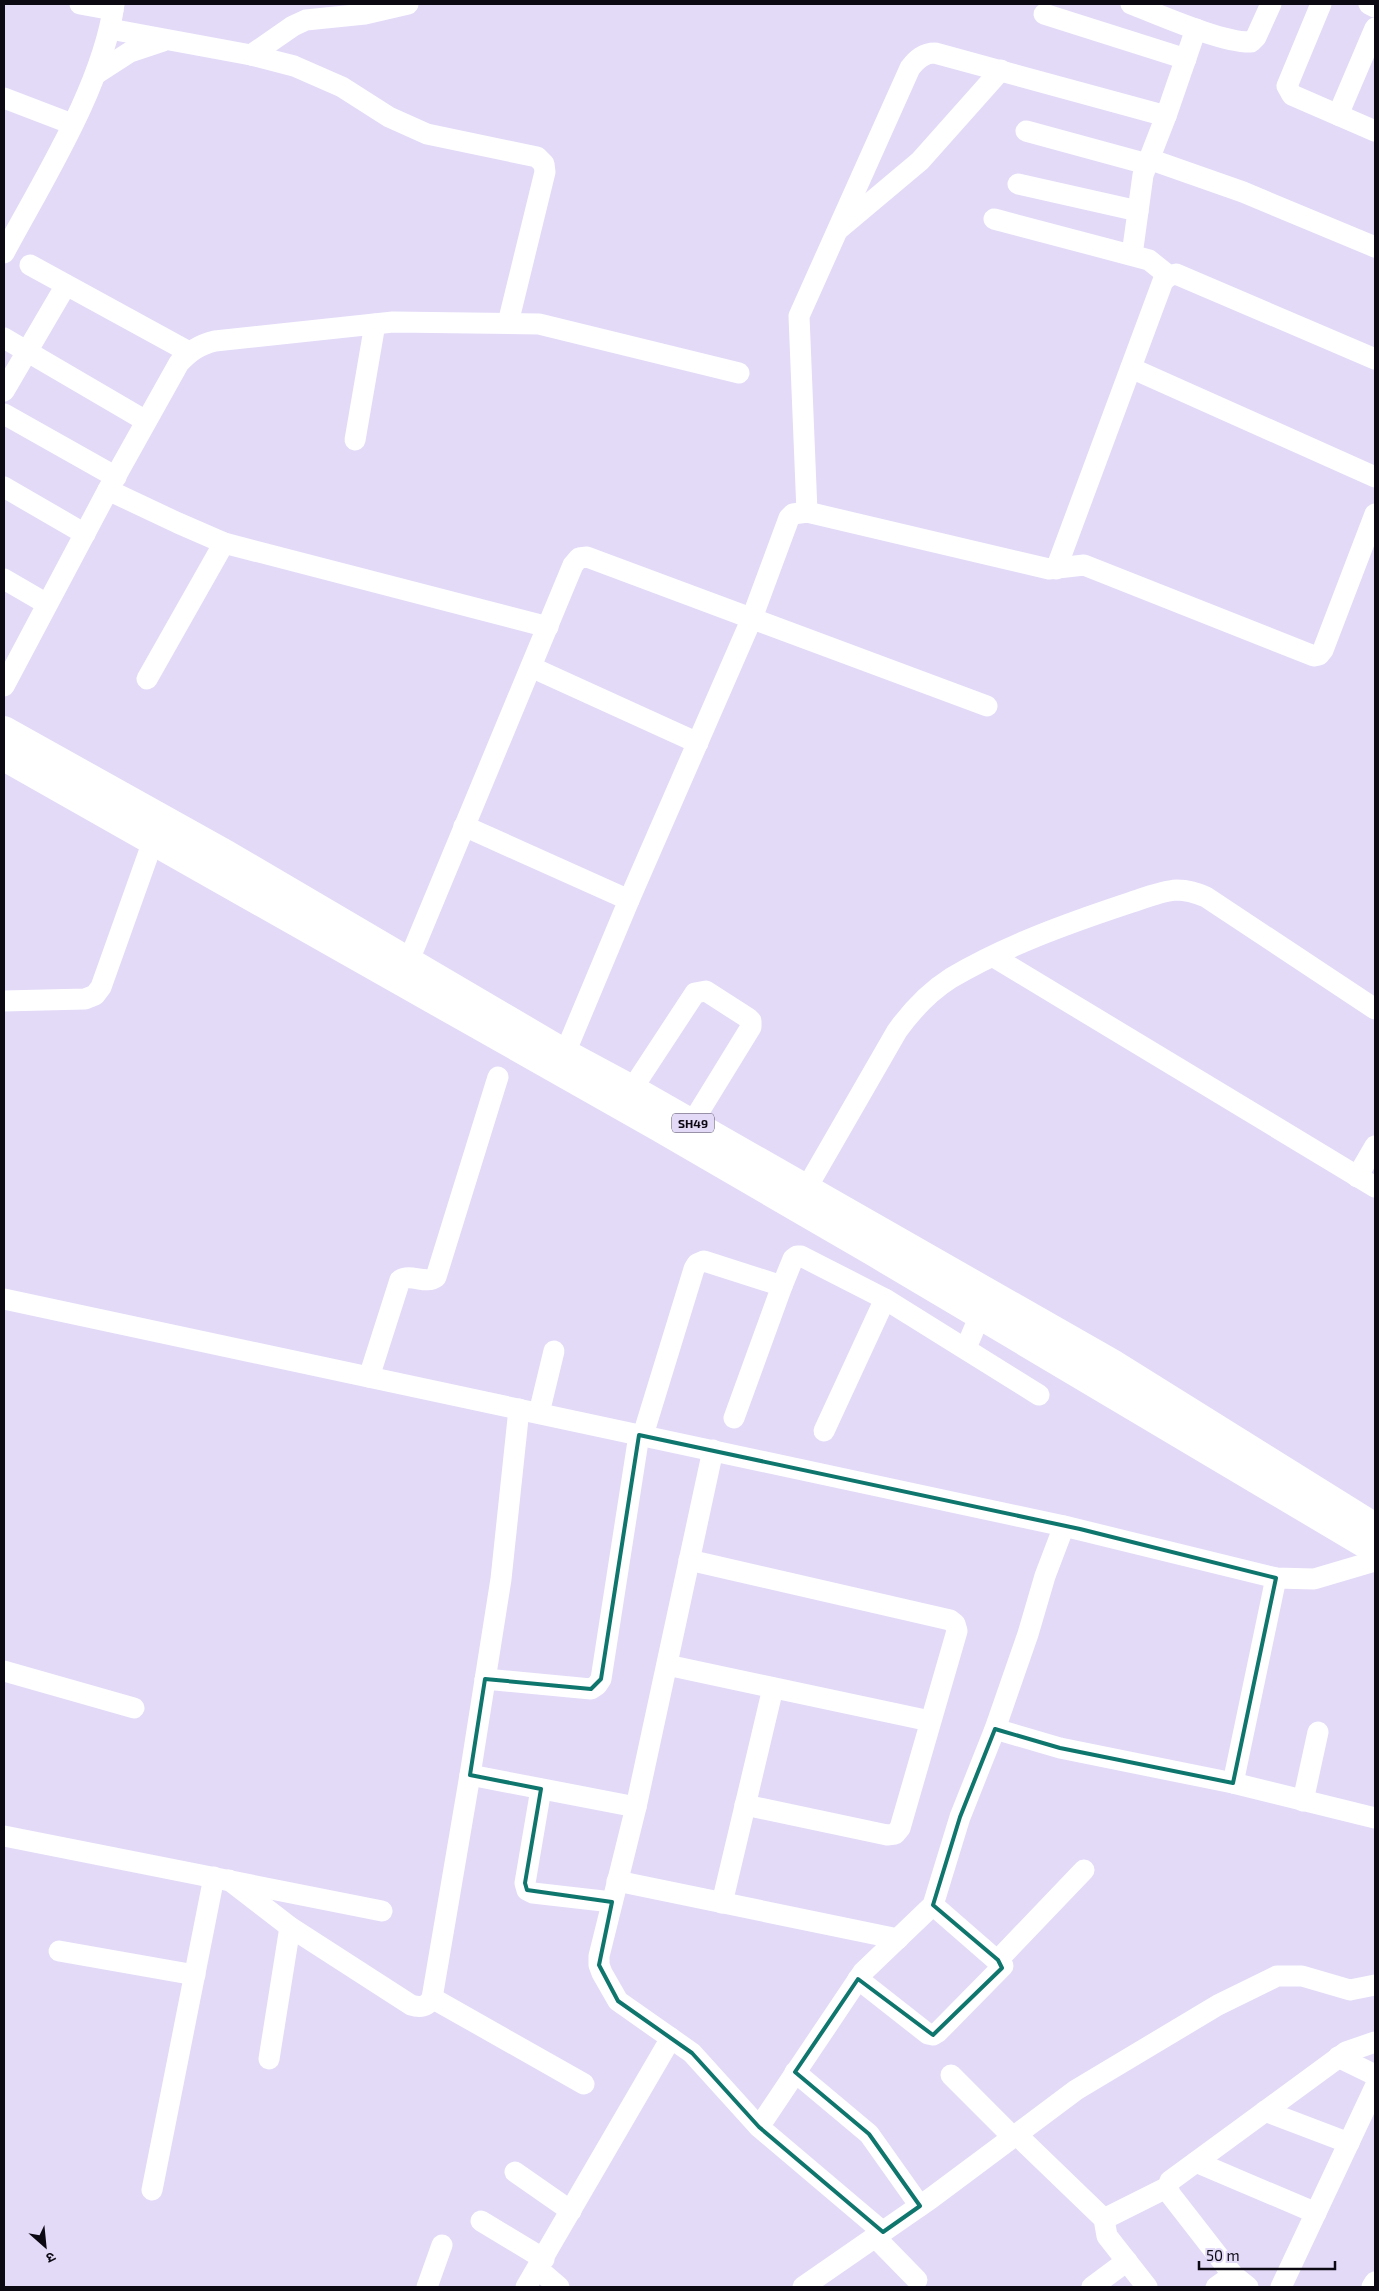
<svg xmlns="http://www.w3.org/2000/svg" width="1379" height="2291" font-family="'Exo 2','Noto Sans Devanagari',sans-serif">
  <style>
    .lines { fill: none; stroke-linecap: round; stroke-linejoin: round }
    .minor { stroke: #fff; stroke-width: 21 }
    .major { stroke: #fff; stroke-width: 28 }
    .marked { fill: none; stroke: #0f766e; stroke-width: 4; stroke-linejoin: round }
    .labels { text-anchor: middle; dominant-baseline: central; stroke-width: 4; stroke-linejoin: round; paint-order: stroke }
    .shield { fill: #e3daf8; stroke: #4d4858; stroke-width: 1 }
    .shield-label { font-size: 12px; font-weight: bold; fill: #0d0913 }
  </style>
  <rect width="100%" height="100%" fill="#e3daf8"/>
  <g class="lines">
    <g class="minor">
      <polyline points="80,4 113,10"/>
      <path d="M1131 4C1160 15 1222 43 1251 42L1256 37 1271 4"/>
      <polyline points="1321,4 1287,86 1292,95 1375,131"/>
      <polyline points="1369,4 1375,7"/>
      <polyline points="1044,14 1186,59"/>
      <polyline points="110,29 251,55 294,66 342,87 389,117 427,134 537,157 544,164 545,172 508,323"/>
      <polyline points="251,55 293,26 306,20 365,14 408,4"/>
      <polyline points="96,74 130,52 163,41"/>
      <polyline points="4,98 72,124"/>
      <polyline points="1338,115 1375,28"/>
      <polyline points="1026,131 1147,164"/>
      <polyline points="1149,159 1243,192 1375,247"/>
      <polyline points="1018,184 1138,211"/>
      <polyline points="994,219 1149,260 1169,276"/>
      <polyline points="839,229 920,161 1001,70"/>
      <path d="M4 253C43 180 103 86 114 4"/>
      <polyline points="1132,255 1143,175 1166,116 1196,29"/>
      <polyline points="30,265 189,352"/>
      <polyline points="4,338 146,421"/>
      <polyline points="1131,368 1375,477"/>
      <polyline points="4,391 66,285"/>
      <polyline points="4,414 116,477"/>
      <polyline points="355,440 375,324"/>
      <polyline points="4,487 85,534"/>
      <polyline points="108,490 178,523 224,543 548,627"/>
      <path d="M807 512 799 316 910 68C917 59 924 53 935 53L1166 116"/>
      <polyline points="1056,569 1163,281 1169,276 1176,274 1375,359"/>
      <polyline points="4,579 47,604"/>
      <polyline points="531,667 698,743"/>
      <polyline points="147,679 224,543"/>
      <path d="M4 686 108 490 179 363C190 351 199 345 215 341L393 322 539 324 739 373"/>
      <polyline points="464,826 629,900"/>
      <polyline points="994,957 1375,1187"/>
      <polyline points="409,960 573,565 579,558 587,557 987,706"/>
      <polyline points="4,1001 85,999 95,995 101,987 153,841"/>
      <polyline points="565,1053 629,900 752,618 789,518 793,514 807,512 1049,569 1084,565 1314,656 1319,655 1323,650 1375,514"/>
      <polyline points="632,1089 695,993 706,991 748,1018 751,1021 751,1027 692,1123"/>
      <polyline points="1357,1177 1375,1146"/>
      <path d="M806 1189 897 1031C912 1010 929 992 951 978 1005 946 1066 924 1126 904 1142 899 1160 891 1177 890 1188 890 1196 893 1206 897L1375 1009"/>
      <polyline points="4,1299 1064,1526 1276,1578 1314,1579 1375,1561"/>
      <polyline points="966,1348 980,1315"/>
      <path d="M369 1377 400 1280C411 1273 426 1285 436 1277L498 1077"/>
      <polyline points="539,1413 554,1351"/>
      <polyline points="734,1418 782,1286 793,1259 797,1256 801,1256 885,1299 1039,1395"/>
      <polyline points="824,1431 885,1299"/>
      <polyline points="643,1435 694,1269 697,1264 704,1261 782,1286"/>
      <polyline points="713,1450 636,1807 599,1956 599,1965 602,1973 618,2001 692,2053 759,2127"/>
      <polyline points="689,1560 950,1620 955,1624 957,1631 900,1828 895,1834 887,1835 745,1805"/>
      <polyline points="667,1665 930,1721"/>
      <polyline points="4,1671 134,1708"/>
      <polyline points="485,1679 591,1689 597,1685 601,1679 639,1435"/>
      <polyline points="995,1729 1060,1748 1233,1783 1375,1818"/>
      <polyline points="470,1775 636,1807"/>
      <polyline points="1233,1783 1276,1578"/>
      <polyline points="541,1789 525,1883 527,1890 533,1893 612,1902"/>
      <polyline points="1303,1801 1318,1732"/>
      <polyline points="4,1836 382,1911"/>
      <path d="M229 1880 290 1927 411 2005C420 2008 427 2007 432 1998L470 1775 501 1579 519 1409"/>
      <polyline points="617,1881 898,1939"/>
      <polyline points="722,1903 773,1688"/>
      <polyline points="59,1951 195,1975"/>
      <polyline points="998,1960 1084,1870"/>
      <polyline points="858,1979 928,2034 933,2035 938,2032 1003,1966 933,1905"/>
      <polyline points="432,1998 584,2084"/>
      <polyline points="1338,2057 1375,2075"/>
      <polyline points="269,2059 290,1927"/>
      <polyline points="795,2072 869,2134 920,2206"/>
      <polyline points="951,2075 1013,2137"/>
      <polyline points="1265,2111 1349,2143"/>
      <polyline points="1017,2135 1104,2219 1107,2236 1147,2287"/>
      <polyline points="1196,2162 1316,2213"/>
      <polyline points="515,2172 571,2211"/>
      <polyline points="152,2190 214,1877"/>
      <polyline points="1104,2219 1168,2187"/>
      <polyline points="481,2221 544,2259"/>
      <polyline points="883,2232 759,2127 863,1972 933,1905 960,1817 995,1729 1028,1634 1045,1576 1064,1526"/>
      <polyline points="875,2237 917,2280"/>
      <polyline points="538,2269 559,2287"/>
      <polyline points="427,2287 442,2245"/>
      <polyline points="526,2287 671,2038"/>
      <polyline points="803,2287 930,2199 1076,2090 1218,2005 1277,1976 1302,1976 1350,1990 1375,1985"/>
      <polyline points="1092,2287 1127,2261"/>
      <polyline points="1216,2287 1233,2275"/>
      <polyline points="1248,2287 1233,2275 1170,2194 1168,2187 1170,2181 1346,2052 1375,2042"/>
      <polyline points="1281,2287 1375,2087"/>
      <polyline points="1372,2287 1375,2282"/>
    </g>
    <g class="major">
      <polyline points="4,730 228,855 565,1053 632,1089 1112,1363 1375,1527"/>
      <polyline points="4,757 658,1127 873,1252 1375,1550"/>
    </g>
  </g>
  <path class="marked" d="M639 1435 1080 1529 1276 1578 1233 1783 1060 1748 995 1729 960 1817 933 1905 998 1960 1002 1968 933 2035 858 1979 795 2072 869 2134 920 2206 883 2232 759 2127 692 2053 618 2001 599 1965 612 1902 527 1890 525 1883 541 1789 470 1775 485 1679 591 1689 601 1679Z"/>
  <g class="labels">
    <rect class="shield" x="672" y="1113.5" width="42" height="19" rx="4"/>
    <g class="shield-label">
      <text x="693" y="1123">SH49</text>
    </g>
  </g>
  <rect width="1379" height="2291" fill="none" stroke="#0d0913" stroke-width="10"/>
  <g transform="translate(45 2246) rotate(153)" stroke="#e3daf8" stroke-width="4" paint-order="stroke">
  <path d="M0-4L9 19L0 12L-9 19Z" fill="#0d0913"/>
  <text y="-8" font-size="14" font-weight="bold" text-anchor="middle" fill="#0d0913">उ</text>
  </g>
  <path d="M1199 2261v8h136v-8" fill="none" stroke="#0d0913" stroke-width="2.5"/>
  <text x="1206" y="2261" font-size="15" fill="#0d0913" stroke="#e3daf8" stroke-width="4" paint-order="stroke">50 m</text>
</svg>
